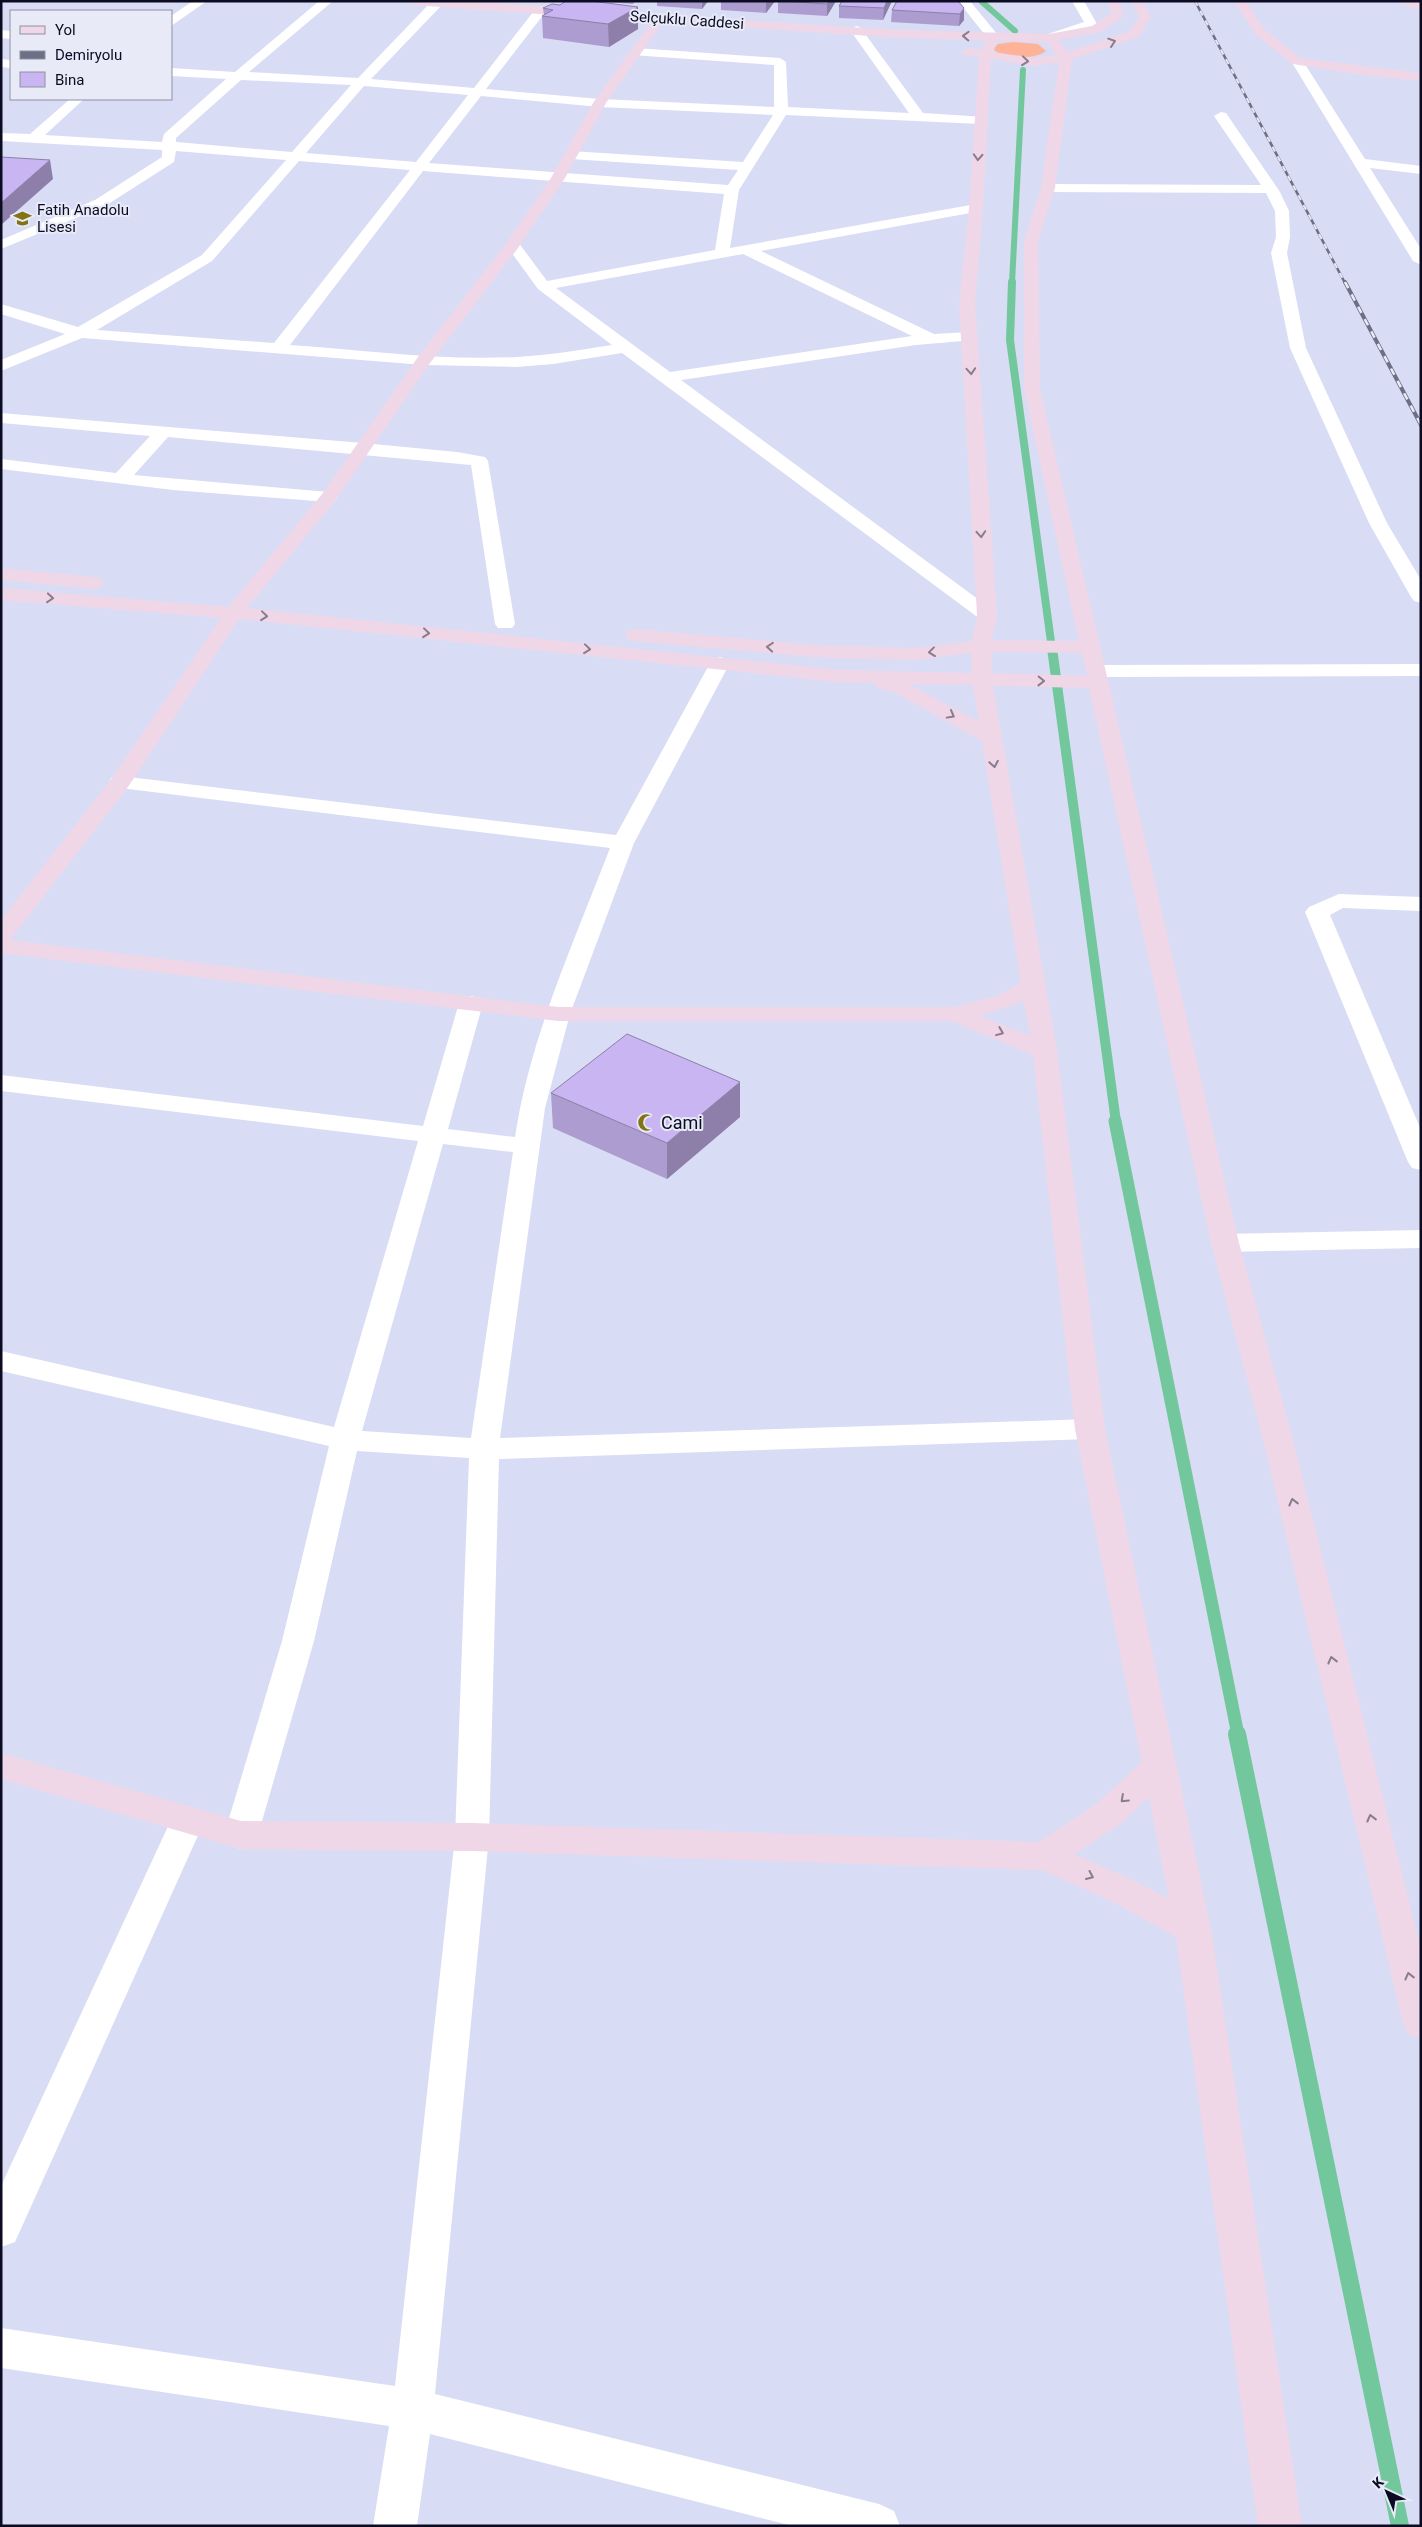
<svg xmlns="http://www.w3.org/2000/svg" width="1422" height="2527" font-family="Roboto,sans-serif">
  <style>
    .green { fill: #feb399 }
    .lines { fill: none; stroke-linecap: round; stroke-linejoin: round }
    .stream-far4 { stroke: #72c89c; stroke-width: 6 }
    .stream-far3 { stroke: #72c89c; stroke-width: 8 }
    .stream-far2 { stroke: #72c89c; stroke-width: 10 }
    .stream-far1 { stroke: #72c89c; stroke-width: 13 }
    .stream { stroke: #72c89c; stroke-width: 18 }
    .street { fill: #fff; fill-rule: evenodd }
    .secondary { fill: #efd7e7; fill-rule: evenodd }
    .rail-far1-casing { stroke: #6d6f86; stroke-width: 2.5 }
    .rail-casing { stroke: #6d6f86; stroke-width: 4 }
    .rail-far1 { stroke: #e8eaf7; stroke-width: 2; stroke-dasharray: 5.5; stroke-linecap: butt }
    .rail { stroke: #e8eaf7; stroke-width: 2.5; stroke-dasharray: 7; stroke-linecap: butt }
    .wall { fill: #ad9ccf }
    .shaded-wall { fill: #8d7fa9 }
    .building { fill: #c9b5f1; stroke: #8d7fa9 }
    .oneway { stroke: #887c8e }
    .labels { text-anchor: middle; dominant-baseline: central; stroke-width: 4; stroke-linejoin: round; paint-order: stroke }
    .far-street-label { font-size: 15px; fill: #0b0c21; stroke: #e8eaf7 }
    .far-poi-label { font-size: 15px; fill: #0b0c21; stroke: #e8eaf7; text-anchor: start }
    .poi-label { font-size: 18px; fill: #0b0c21; stroke: #e8eaf7; text-anchor: start }
  </style>
  <rect width="100%" height="100%" fill="#d9dcf5"/>
  <path class="green" d="M1013 42 1038 44 1046 51C1035 60 1003 60 993 49L998 44Z"/>
  <g class="lines">
    <g class="stream-far4">
      <polyline points="981,1 1015,31"/>
      <polyline points="1012,283 1023,70"/>
    </g>
    <polyline class="stream-far3" points="1012,282 1010,340 1052,649"/>
    <polyline class="stream-far2" points="1052,648 1116,1122"/>
    <polyline class="stream-far1" points="1115,1121 1238,1735"/>
    <polyline class="stream" points="1237,1734 1400,2526"/>
    <g class="street">
      <polygon points="193,1 207,1 171,26 171,16"/>
      <path d="M319 1H333L249 72 358 78 432 1H442L441 6 371 79 474 88 537 7 541 6 547 10 486 89 600 99 774 107V65L632 55 630 52 636 48 780 58 786 62 788 107 909 113 850 30 856 26 860 27 923 113 985 117 987 120 985 123 980 124 786 115 739 190 730 248 976 204 981 205 983 208 981 211 976 212 761 251 934 334 969 332 977 337 975 340 916 345 681 380 994 611 997 615 994 619H980L622 353 553 364 516 367 424 365 82 338 1 371V360L65 334 1 314V304L78 327 202 255 286 160 176 151 174 162 105 206 1 249V240L95 200 162 157V150L1 141V133L30 134 70 99H84L45 135 162 142 164 134 226 79 171 76V68L235 72ZM241 80 351 85 292 152 176 142V138ZM364 86 468 95 416 162 306 153ZM481 96 600 107 773 115 743 162 571 151 564 155 571 159 738 170 728 185 429 163ZM299 161 410 170 274 343 97 330 212 261ZM423 171 724 194 715 250 547 281 518 242H508L506 245 538 289 612 345C580 350 549 355 518 357 442 361 365 350 290 345ZM743 254 912 336 670 372 556 288Z"/>
      <polygon points="958,1 970,1 997,34 999,37 997,40 989,40"/>
      <polygon points="1072,1 1084,1 1097,24 1095,27 1053,41 1045,41 1043,38 1045,35 1084,22"/>
      <polygon points="1,30 11,31 11,39 1,38"/>
      <polygon points="1297,57 1303,61 1365,159 1421,166 1421,174 1370,168 1421,249 1421,265 1413,261 1291,61"/>
      <polygon points="1,59 11,60 11,68 1,67"/>
      <polygon points="1221,112 1226,113 1280,192 1289,211 1290,237 1287,253 1306,348 1387,523 1421,580 1421,603 1414,601 1411,597 1369,523 1290,348 1271,253 1276,237 1275,211 1266,193 1048,192 1041,188 1048,184 1261,185 1214,116"/>
      <polygon points="1,413 363,443 457,452 485,457 488,461 515,624 512,628 498,628 495,624 471,465 168,437 134,475 329,492 335,493 338,497 335,501 329,502 173,490 1,469 1,459 116,473 150,436 1,423"/>
      <path d="M720 657 727 659 730 663 634 843 570 1014 545 1108 500 1438 1090 1419 1100 1422 1105 1429 1100 1436 1090 1439 499 1459 489 1837 435 2394 879 2504 894 2511 900 2526H793L430 2434 417 2526H373L389 2426 1 2368V2328L395 2386 455 1837 469 1458 357 1451 314 1641 258 1835 253 1845 241 1849 229 1845 224 1835 282 1641 329 1446 1 1371V1351L334 1427 418 1141 1 1091V1075L423 1126 459 1003 462 998 471 996 480 998 483 1003 448 1129 515 1137C530 1037 574 942 610 848L120 788 112 787 109 782 112 777 120 776 616 835 710 663 713 659ZM443 1144 513 1152 471 1438 362 1431Z"/>
      <polygon points="1421,664 1421,676 1097,677 1090,675 1087,671 1090,667 1097,665"/>
      <polygon points="1339,894 1421,897 1421,911 1343,908 1330,915 1421,1130 1421,1170 1412,1168 1408,1162 1305,912 1309,907"/>
      <polygon points="1421,1230 1421,1248 1225,1252 1215,1249 1211,1243 1215,1237 1225,1234"/>
      <polygon points="188,1806 200,1810 205,1820 15,2242 1,2247 1,2186 171,1820 176,1810"/>
    </g>
    <g class="secondary">
      <polygon points="408,1 467,1 580,9 586,13 580,17 414,5"/>
      <path d="M1108 1H1120L1123 15 1121 18 1100 32 1058 40 1068 52 1130 31 1139 17 1131 1H1143L1151 17 1139 37 1072 59 1055 188 1038 241 1040 389 1239 1243 1293 1440 1421 1949V2039L1408 2034 1403 2023 1263 1440 1211 1243 1089 688 993 686 1057 1051 1105 1429 1211 1929 1302 2526H1258L1176 1937 1111 1901 1042 1870 472 1851 241 1849 1 1779V1753L241 1821 472 1823 1039 1842 1095 1805 1142 1762 1075 1429 1033 1055 951 1021H558L1 953V920L112 778 221 618 1 600V588L228 607 323 493 418 357 507 242 551 178 593 103 652 21 639 20 637 17 639 14 900 30 1049 34 1092 26 1111 14ZM663 22 900 38 985 40 981 50 968 48 962 52 964 55 979 57 969 208 959 304 977 615 972 641 916 648 814 645 635 629 628 631 625 635 628 639 635 641 814 657 916 660 971 653 972 673 838 670 247 608 335 501 430 363 518 248 565 178 606 103ZM998 41 1046 42 1057 55 1034 58 993 52ZM991 59 1034 66 1059 62 1041 188 1024 241V389L1079 641 992 640 997 615 975 304 983 208ZM239 619 838 682 875 683 877 688 894 692 982 741 1021 983 997 996 954 1007H558L10 940 128 787ZM991 652 1082 653 1087 676 992 673ZM908 684 973 685 979 722ZM1024 1001 1030 1036 980 1016ZM1149 1797 1169 1899 1135 1881 1075 1854 1119 1825Z"/>
      <polygon points="1234,1 1246,1 1264,29 1301,58 1421,73 1421,81 1362,75 1293,64 1255,34"/>
      <polygon points="1398,1 1421,2 1421,10 1400,4"/>
      <polygon points="1,568 94,577 101,579 104,583 101,587 94,589 1,580"/>
    </g>
    <defs>
      <polyline id="rail-far1" points="1195,1 1345,283"/>
      <polyline id="rail" points="1345,282 1421,425"/>
    </defs>
    <use href="#rail-far1" class="rail-far1-casing"/>
    <use href="#rail" class="rail-casing"/>
    <use href="#rail-far1" class="rail-far1"/>
    <use href="#rail" class="rail"/>
  </g>
  <g class="wall">
    <polygon points="566,1 635,1 633,4 592,1 638,29 609,47 543,38 542,16 544,15 543,8 560,5"/>
    <polygon points="657,1 708,1 702,9 657,6"/>
    <polygon points="721,1 775,1 766,13 721,10"/>
    <polygon points="778,1 836,1 827,16 778,13"/>
    <polygon points="892,1 883,20 839,18 839,6"/>
    <polygon points="958,1 964,20 959,26 891,22 892,10"/>
    <polygon points="551,1093 740,1117 667,1179 553,1128"/>
  </g>
  <g class="shaded-wall">
    <polygon points="702,1 708,1 702,9"/>
    <polygon points="766,1 775,1 766,13"/>
    <polygon points="829,1 836,1 827,16 827,4"/>
    <polygon points="887,1 892,1 883,20 884,8"/>
    <polygon points="638,7 638,29 609,47 608,24"/>
    <polygon points="964,8 964,20 959,26 960,14"/>
    <polygon points="50,160 53,179 1,225 1,203"/>
    <polygon points="740,1082 740,1117 667,1179 667,1143"/>
  </g>
  <g class="building">
    <polygon points="566,1 591,1 638,7 608,24 542,16 553,10 543,8 552,4 560,5"/>
    <polygon points="784,1 829,1 827,4"/>
    <polygon points="842,1 887,1 884,8 839,6"/>
    <polygon points="897,1 958,1 964,8 960,14 892,10"/>
    <polygon points="1,157 50,160 1,203"/>
    <polygon points="627,1034 740,1082 667,1143 551,1093"/>
  </g>
  <defs><path id="oneway-chevron" d="M-2-3.5L2.5 0L-2 3.5" fill="none" stroke-width="1.6" stroke-linecap="round" stroke-linejoin="round" transform="scale(1.25)"/></defs>
  <g class="oneway">
    <use href="#oneway-chevron" transform="translate(966 36) rotate(-178)"/>
    <use href="#oneway-chevron" transform="translate(1112 42) rotate(-19)"/>
    <use href="#oneway-chevron" transform="translate(1025 61) rotate(6)"/>
    <use href="#oneway-chevron" transform="translate(978 157) rotate(93)"/>
    <use href="#oneway-chevron" transform="translate(971 371) rotate(86)"/>
    <use href="#oneway-chevron" transform="translate(981 534) rotate(86)"/>
    <use href="#oneway-chevron" transform="translate(50 598) rotate(5)"/>
    <use href="#oneway-chevron" transform="translate(264 616) rotate(6)"/>
    <use href="#oneway-chevron" transform="translate(426 633) rotate(6)"/>
    <use href="#oneway-chevron" transform="translate(770 647) rotate(-175)"/>
    <use href="#oneway-chevron" transform="translate(587 649) rotate(6)"/>
    <use href="#oneway-chevron" transform="translate(932 652) rotate(173)"/>
    <use href="#oneway-chevron" transform="translate(1041 681) rotate(1)"/>
    <use href="#oneway-chevron" transform="translate(951 715) rotate(29)"/>
    <use href="#oneway-chevron" transform="translate(994 764) rotate(80)"/>
    <use href="#oneway-chevron" transform="translate(1000 1032) rotate(22)"/>
    <use href="#oneway-chevron" transform="translate(1293 1502) rotate(-104)"/>
    <use href="#oneway-chevron" transform="translate(1332 1660) rotate(-104)"/>
    <use href="#oneway-chevron" transform="translate(1124 1799) rotate(137)"/>
    <use href="#oneway-chevron" transform="translate(1371 1818) rotate(-104)"/>
    <use href="#oneway-chevron" transform="translate(1090 1876) rotate(24)"/>
    <use href="#oneway-chevron" transform="translate(1409 1976) rotate(-104)"/>
  </g>
  <defs>
    <symbol id="school-bare" viewBox="-9 -9 18 18"><path d="M0-5L7-2L0 1L-7-2ZM-4 1L0 2.5L4 1V4Q0 6-4 4Z" fill="#827315" stroke="#e8eaf7" stroke-width="2.5" paint-order="stroke"/></symbol>
    <symbol id="mosque-bare" viewBox="-9 -9 18 18"><path d="M3.5-4.9A6 6 0 1 0 3.5 4.9A5 5 0 1 1 3.5-4.9Z" fill="#827315" stroke="#e8eaf7" stroke-width="2.5" paint-order="stroke"/></symbol>
  </defs>
  <g fill-rule="evenodd">
    <use href="#school-bare" x="10" y="206" width="25" height="25"/>
    <use href="#mosque-bare" x="634" y="1110" width="25" height="25"/>
  </g>
  <g class="labels">
    <g class="far-street-label">
      <text transform="translate(687 20) rotate(4)">Selçuklu Caddesi</text>
    </g>
    <g class="far-poi-label">
      <text x="37" y="210">Fatih Anadolu<tspan x="37" dy="17">Lisesi</tspan></text>
    </g>
    <g class="poi-label">
      <text x="661" y="1122">Cami</text>
    </g>
  </g>
  <rect width="1422" height="2527" fill="none" stroke="#0b0c21" stroke-width="5"/>
  <rect x="10" y="10" width="162" height="90" fill="#e8eaf7" stroke="#9091a1"/>
  <rect x="20" y="26" width="25" height="8" fill="#efd7e7" stroke="#9091a1"/>
  <text x="55" y="35" font-size="15" fill="#0b0c21">Yol</text>
  <rect x="20" y="51" width="25" height="8" fill="#6d6f86" stroke="#9091a1"/>
  <text x="55" y="60" font-size="15" fill="#0b0c21">Demiryolu</text>
  <rect x="20" y="72" width="25" height="15" fill="#c9b5f1" stroke="#9091a1"/>
  <text x="55" y="85" font-size="15" fill="#0b0c21">Bina</text>
  <g transform="translate(1387 2492) rotate(316)" stroke="#e8eaf7" stroke-width="4" paint-order="stroke">
  <path d="M0-4L9 19L0 12L-9 19Z" fill="#0b0c21"/>
  <text y="-8" font-size="14" font-weight="bold" text-anchor="middle" fill="#0b0c21">K</text>
  </g>
</svg>
